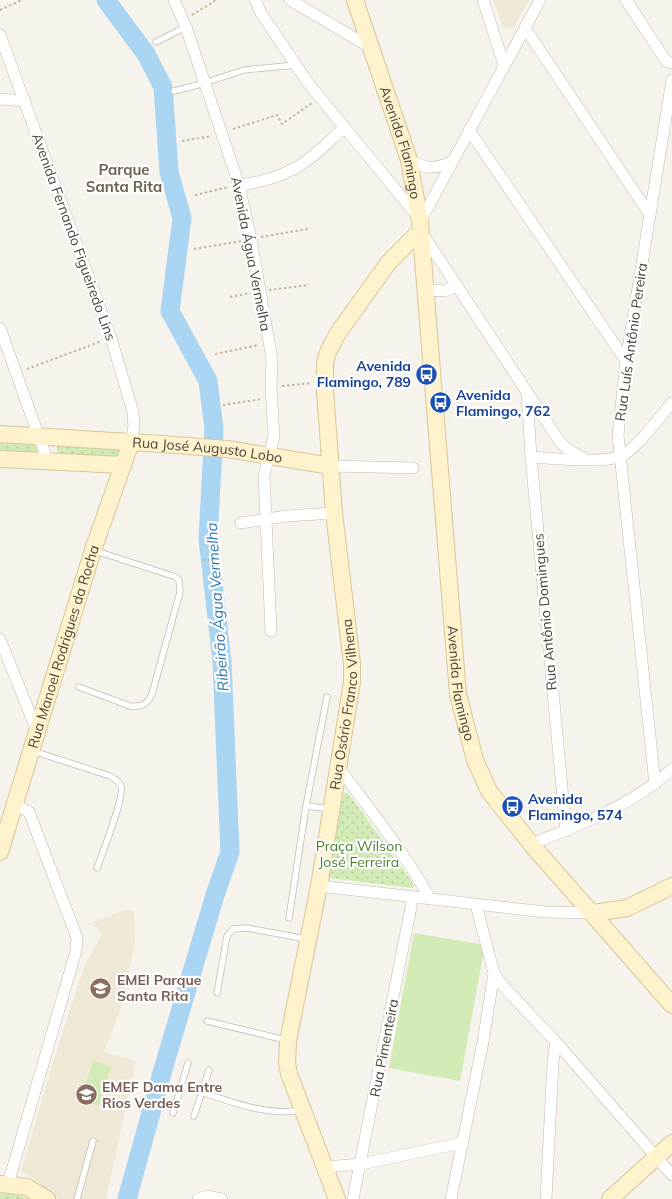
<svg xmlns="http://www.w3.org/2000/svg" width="672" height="1199" font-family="Mulish,sans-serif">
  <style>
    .education { fill: #efe8d6 }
    .grass { fill: url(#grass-dots) }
    .pitch { fill: #d2eab5 }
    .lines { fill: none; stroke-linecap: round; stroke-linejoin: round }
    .river { stroke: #a9d4f2; stroke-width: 19 }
    .lane-casing { stroke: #c2bbae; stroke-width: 7 }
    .street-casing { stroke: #c2bbae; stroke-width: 12 }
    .secondary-casing { stroke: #d6c79b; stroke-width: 18 }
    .path { stroke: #c4b79f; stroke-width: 2; stroke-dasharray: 2.5 2.5; stroke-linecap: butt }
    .lane { stroke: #fff; stroke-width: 5.5 }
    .street { stroke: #fff; stroke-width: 11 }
    .secondary { stroke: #fff3cd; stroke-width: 16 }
    .labels { text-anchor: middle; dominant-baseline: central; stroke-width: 4.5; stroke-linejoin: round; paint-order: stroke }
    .street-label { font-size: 14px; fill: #4b4439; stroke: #fff }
    .transit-label { font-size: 14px; font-weight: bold; fill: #164399; stroke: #fff; text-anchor: start }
    .park-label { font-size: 14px; fill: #4a7f2a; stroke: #fff }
    .education-label { font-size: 14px; font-weight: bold; fill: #785e54; stroke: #fff; text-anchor: start }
    .neighbourhood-label { font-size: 15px; font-weight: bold; fill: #6e6250; stroke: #fff }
    .water-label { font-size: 15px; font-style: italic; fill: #2e7ab2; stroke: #fff }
  </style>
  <defs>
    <pattern id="grass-dots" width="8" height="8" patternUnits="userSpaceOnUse" patternTransform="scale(1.25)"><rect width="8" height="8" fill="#d2eab5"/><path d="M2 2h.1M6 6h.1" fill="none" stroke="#b6ca9c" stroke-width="1.8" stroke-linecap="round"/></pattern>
  </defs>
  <rect width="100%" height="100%" fill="#f6f3ec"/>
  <g class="education">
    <polygon points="493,0 529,0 514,27 510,28 504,27 502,25"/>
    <polygon points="128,909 134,912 135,945 120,1011 104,1052 136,1061 106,1199 59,1199 35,1180 21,1171 60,1040 85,965 102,934 99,929 93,925 85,925"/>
  </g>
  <g class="grass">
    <polygon points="63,442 120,447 118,456 112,460 61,457 58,454 57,447"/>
    <polygon points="0,443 38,444 43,452 38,456 0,454"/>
    <polygon points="344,792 349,794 410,879 414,886 413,888 329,878 335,834"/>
    <polygon points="9,1193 27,1198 29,1199 0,1199 0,1194"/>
  </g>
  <g class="pitch">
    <polygon points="414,933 485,945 460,1081 389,1068"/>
    <polygon points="93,1061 111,1067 99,1106 80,1100"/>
  </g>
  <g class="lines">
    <polyline class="river" points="106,0 146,54 163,87 169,172 182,218 170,311 208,381 214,429 208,539 222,662 230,852 215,895 164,1066 127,1199"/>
    <defs>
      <g id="lane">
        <polyline points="156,42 186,27"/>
        <polyline points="174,91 198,85 244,70 296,65"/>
        <path d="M79 687 130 706C141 707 147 705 152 694L180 592 179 580 176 577 96 551"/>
        <path d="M33 751 110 776C114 779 119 781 121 786 125 796 102 854 97 868"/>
        <polyline points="306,806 327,697"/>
        <polyline points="289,918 306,806 330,809"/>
        <polyline points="217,993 227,936 233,929 247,928 306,939"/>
        <polyline points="207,1021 286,1040"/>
        <path d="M182 1086C217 1096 265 1118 300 1110"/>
        <polyline points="173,1113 188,1063"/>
        <polyline points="194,1116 209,1070"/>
        <polyline points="77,1199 93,1141"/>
      </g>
      <g id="street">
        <polyline points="174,0 186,27 239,185 251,239 272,359 271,387 274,436 264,475 271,631"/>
        <polyline points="255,0 261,13 308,83 419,218"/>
        <polyline points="290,0 370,47"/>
        <polyline points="483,0 504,65"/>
        <polyline points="626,0 666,61 672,63"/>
        <polyline points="525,28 650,215"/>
        <polyline points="0,35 111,338 133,412 134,426 131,442"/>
        <polyline points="0,99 25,101"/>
        <polyline points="469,130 626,361"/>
        <path d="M409 160C427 169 434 170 453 161"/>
        <path d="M239 185C259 183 282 176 299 166 315 156 329 141 344 128"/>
        <polyline points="420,222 540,0"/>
        <polyline points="422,233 560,442 567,449 585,459"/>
        <polyline points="425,290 444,291 457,286"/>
        <polyline points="0,328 48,462"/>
        <polyline points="527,393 531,457 566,831"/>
        <path d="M531 457C552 458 603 464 621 456 637 449 659 417 672 403"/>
        <polyline points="331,466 413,468"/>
        <polyline points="241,523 287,516 334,513"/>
        <polyline points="0,639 37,731"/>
        <path d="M339 768C371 811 405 853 430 899"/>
        <polyline points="655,784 618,435 626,361 672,80"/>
        <path d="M531 844C580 825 633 805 672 769"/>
        <polyline points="319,886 545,912 593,913"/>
        <polyline points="494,973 503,986 556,1042 672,1175"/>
        <polyline points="325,1167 361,1164 462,1143"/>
        <polyline points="8,1184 76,951 77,938 29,812 15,804"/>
        <polyline points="198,1199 206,1196 222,1199"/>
        <polyline points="353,1199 413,897"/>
        <polyline points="451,1199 483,1042 494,973 476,905"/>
        <polyline points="546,1199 553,1062 556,1042"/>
      </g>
      <g id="secondary">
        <path id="s1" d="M355 0 409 160 420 222 458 694 475 760 489 791 531 844 672 1005"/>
        <path id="s2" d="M0 434 162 444 227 449 331 466"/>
        <polyline points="0,459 123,465"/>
        <path id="s3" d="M0 852 93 550 131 442"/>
        <polyline points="593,913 627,908 672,886"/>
        <polyline points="0,1184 27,1187 47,1199"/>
        <path id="s4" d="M337 1199 289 1074 287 1063 288 1041 319 886 352 682V664L334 513 325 391V363L328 352 338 333 389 262 420 231"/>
        <polyline points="610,1199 672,1143"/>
      </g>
    </defs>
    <use href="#lane" class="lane-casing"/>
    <use href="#street" class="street-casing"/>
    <use href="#secondary" class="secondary-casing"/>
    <g class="path">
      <polyline points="0,10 22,0"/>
      <polyline points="192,15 216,0"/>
      <polyline points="233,129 277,115 282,124 312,103"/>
      <polyline points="182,141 212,136"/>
      <polyline points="195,195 229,187"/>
      <polyline points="261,237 308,229"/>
      <polyline points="194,249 242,241"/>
      <polyline points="269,290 309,285"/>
      <polyline points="230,297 250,293"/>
      <polyline points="215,354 259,345"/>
      <polyline points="27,369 102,341"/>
      <polyline points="282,386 312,383"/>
      <polyline points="223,405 262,399"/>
      <polyline points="203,560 223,560"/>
    </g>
    <use href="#lane" class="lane"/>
    <use href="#street" class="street"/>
    <use href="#secondary" class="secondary"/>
  </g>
  <defs>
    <symbol id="bus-disc" viewBox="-11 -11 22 22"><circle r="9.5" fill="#1a4fb4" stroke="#fff"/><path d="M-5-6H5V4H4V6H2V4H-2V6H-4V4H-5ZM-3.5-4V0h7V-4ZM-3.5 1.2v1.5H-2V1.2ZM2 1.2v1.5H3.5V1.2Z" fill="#fff"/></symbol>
    <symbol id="school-disc" viewBox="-11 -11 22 22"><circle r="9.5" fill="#8d6e63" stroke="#fff"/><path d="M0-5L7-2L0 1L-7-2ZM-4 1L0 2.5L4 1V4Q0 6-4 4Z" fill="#fff"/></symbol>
  </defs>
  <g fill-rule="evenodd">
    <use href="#bus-disc" x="414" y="362" width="25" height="25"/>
    <use href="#bus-disc" x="428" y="390" width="25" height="25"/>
    <use href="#bus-disc" x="500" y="794" width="25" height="25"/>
    <use href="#school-disc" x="88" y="976" width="25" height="25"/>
    <use href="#school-disc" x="74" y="1082" width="25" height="25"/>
  </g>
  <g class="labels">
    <g class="street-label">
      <text stroke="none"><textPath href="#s1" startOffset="150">Avenida Flamingo</textPath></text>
      <text transform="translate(74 237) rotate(70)">Avenida Fernando Figueiredo Lins</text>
      <text transform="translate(251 254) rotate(79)">Avenida Água Vermelha</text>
      <text transform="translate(631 342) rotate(-82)">Rua Luís Antônio Pereira</text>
      <text stroke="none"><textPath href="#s2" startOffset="208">Rua José Augusto Lobo</textPath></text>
      <text transform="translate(545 612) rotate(-95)">Rua Antônio Domingues</text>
      <text stroke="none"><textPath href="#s3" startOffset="215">Rua Manoel Rodrigues da Rocha</textPath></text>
      <text stroke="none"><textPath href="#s1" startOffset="695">Avenida Flamingo</textPath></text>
      <text stroke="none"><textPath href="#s4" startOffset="509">Rua Osório Franco Vilhena</textPath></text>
      <text transform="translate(384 1048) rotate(-79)">Rua Pimenteira</text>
    </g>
    <g class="transit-label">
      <text x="411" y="366" text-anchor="end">Avenida<tspan x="411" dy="16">Flamingo, 789</tspan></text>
      <text x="456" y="395">Avenida<tspan x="456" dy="16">Flamingo, 762</tspan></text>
      <text x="528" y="799">Avenida<tspan x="528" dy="16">Flamingo, 574</tspan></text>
    </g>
    <g class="park-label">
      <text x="359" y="846">Praça Wilson<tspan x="359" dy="16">José Ferreira</tspan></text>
    </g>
    <g class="education-label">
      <text x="117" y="980">EMEI Parque<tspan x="117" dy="16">Santa Rita</tspan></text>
      <text x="102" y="1087">EMEF Dama Entre<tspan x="102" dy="16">Rios Verdes</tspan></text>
    </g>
    <g class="neighbourhood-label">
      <text x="124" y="169">Parque<tspan x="124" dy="17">Santa Rita</tspan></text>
    </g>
    <g class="water-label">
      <text transform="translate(217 607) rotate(-94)">Ribeirão Água Vermelha</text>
    </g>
  </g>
</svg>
